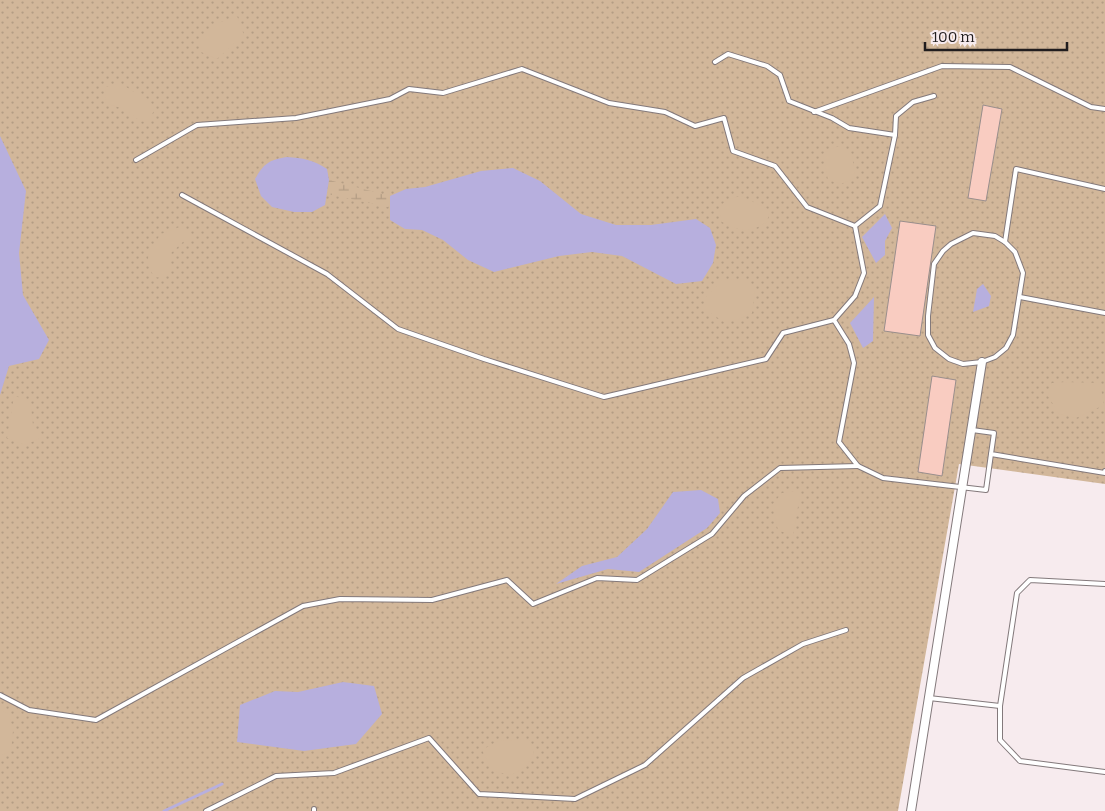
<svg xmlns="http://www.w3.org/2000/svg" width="1105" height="811" font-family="Bitter,serif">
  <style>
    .grass { fill: url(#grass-dots) }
    .wetland { fill: url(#wetland-marsh) }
    .pitch { fill: #d2b79a }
    .water { fill: #b7afde }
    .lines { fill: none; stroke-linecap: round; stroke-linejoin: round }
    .stream { stroke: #b7afde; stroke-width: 3 }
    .building { fill: #f9ccc1; stroke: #998e8c }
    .lane-casing { stroke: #83797b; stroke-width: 6 }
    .street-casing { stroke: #83797b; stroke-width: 10 }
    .lane { stroke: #fff; stroke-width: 4 }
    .street { stroke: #fff; stroke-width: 8 }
  </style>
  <defs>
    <pattern id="grass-dots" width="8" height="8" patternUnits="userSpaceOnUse" patternTransform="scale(1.25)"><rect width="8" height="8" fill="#d2b79a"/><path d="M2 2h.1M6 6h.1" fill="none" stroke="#b49d84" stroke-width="1.8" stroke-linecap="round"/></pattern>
    <pattern id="wetland-marsh" width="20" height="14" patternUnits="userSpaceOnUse" patternTransform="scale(1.25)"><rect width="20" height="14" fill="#d2b79a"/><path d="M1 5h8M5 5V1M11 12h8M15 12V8" fill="none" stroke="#b49d84"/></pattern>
  </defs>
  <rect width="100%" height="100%" fill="#f7ebee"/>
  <polygon class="grass" points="0,0 1105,0 1105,484 959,464 898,811 0,811"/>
  <polygon class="wetland" points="329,180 390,196 388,207 327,194"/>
  <g class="pitch">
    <polygon points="237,16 244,35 217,59 201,52 201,39 218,23"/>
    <polygon points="120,83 134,92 150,100 154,111 147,122 140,121 124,109 105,103 106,87"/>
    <polygon points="840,146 852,154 855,178 841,184 828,180 823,154 830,149"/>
    <path d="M741 196 770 210 767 222C748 234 742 232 722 222L719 207 728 199Z"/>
    <polygon points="182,226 191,238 183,242 171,253 171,269 165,278 154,277 147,263 150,249 161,234"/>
    <polygon points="743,279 755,292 752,313 739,319 724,322 706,310 706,297 722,280"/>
    <polygon points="1065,382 1100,383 1104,405 1076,418 1059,414 1048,396 1052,383"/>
    <polygon points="14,396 30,400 33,425 43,437 25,445 7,438"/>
    <polygon points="794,491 800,495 793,536 778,530 772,505 782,493"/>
    <polygon points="0,709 9,714 13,731 11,751 0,756"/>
    <polygon points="529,739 534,753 526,767 511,775 492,771 482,750 498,741"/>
  </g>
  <g class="water">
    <polygon points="0,136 26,191 19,253 23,295 49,340 39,359 9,366 0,395"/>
    <path d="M287 157C302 158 314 160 327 169L329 180 325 205 312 212H294L272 207 261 196 255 179C264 163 269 160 287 157Z"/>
    <polygon points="513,168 540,181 581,214 616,225 651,225 696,219 710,228 716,245 713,263 702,281 676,284 622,256 592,252 559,256 494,272 468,260 443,240 422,230 405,229 390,220 390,196 406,189 425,187 481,171"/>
    <polygon points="885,214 892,228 885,241 885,255 876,263 862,237"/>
    <polygon points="983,284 991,296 989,306 973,312 977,289"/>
    <polygon points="874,297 873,341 863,348 850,323"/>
    <polygon points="701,490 718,499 720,513 707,528 639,572 608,569 556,584 582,566 617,557 647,529 673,492"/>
    <polygon points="343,682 374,686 382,714 356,744 304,751 237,742 240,705 275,691 298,692"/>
  </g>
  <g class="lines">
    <polyline class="stream" points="164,811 222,784"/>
  </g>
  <g class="building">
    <polygon points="983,105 1002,109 986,201 968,198"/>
    <polygon points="900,221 936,226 920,336 884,331"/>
    <polygon points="932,376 956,380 942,476 918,472"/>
  </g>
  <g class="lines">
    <defs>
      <g id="lane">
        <polyline points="715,62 728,54 767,66 780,75 789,101 832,118 849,128 895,135"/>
        <polyline points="934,96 913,102 896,116 895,135 880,206 855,226 864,273 855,296 834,320 849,344 854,363 839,442 858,466 883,478 986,490 991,454"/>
        <polyline points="814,112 942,66 1010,67 1091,107 1105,109"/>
        <polyline points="136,160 197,125 296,118 390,99 409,89 443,93 522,69 609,103 665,112 695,126 724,118 733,151 775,166 807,207 855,226"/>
        <polyline points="182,195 327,274 398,329 484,359 604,397 766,359 783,333 834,320"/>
        <polygon points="973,233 995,236 1005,242 1015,252 1023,273 1013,335 1006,348 995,357 982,362 963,364 949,359 935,348 928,335 928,316 934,264 943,251 951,244"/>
        <polyline points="1005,242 1016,169 1105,189"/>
        <polyline points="1020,297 1105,313"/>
        <polyline points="972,430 994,433 991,454 1105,473 1105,471"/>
        <polyline points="1105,584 1030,580 1017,593 1000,706 1000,740 1020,761 1105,772"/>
        <polyline points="0,695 29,710 96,720 303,606 340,599 432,600 507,580 533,604 597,578 637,580 712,534 744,496 780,468 858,466"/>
        <polyline points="929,698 1000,706"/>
        <polyline points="314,809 314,811"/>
        <polyline points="206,811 276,776 334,773 429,738 479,794 575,799 645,765 743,678 803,644 846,630"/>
      </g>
      <polyline id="street" points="911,811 982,362"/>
    </defs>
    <use href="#lane" class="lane-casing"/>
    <use href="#street" class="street-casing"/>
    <use href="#lane" class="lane"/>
    <use href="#street" class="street"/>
  </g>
  <path d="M925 42v8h142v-8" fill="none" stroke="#211d1e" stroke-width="2.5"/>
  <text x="932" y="42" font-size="15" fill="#211d1e" stroke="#f7ebee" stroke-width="4" paint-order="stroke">100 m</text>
</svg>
